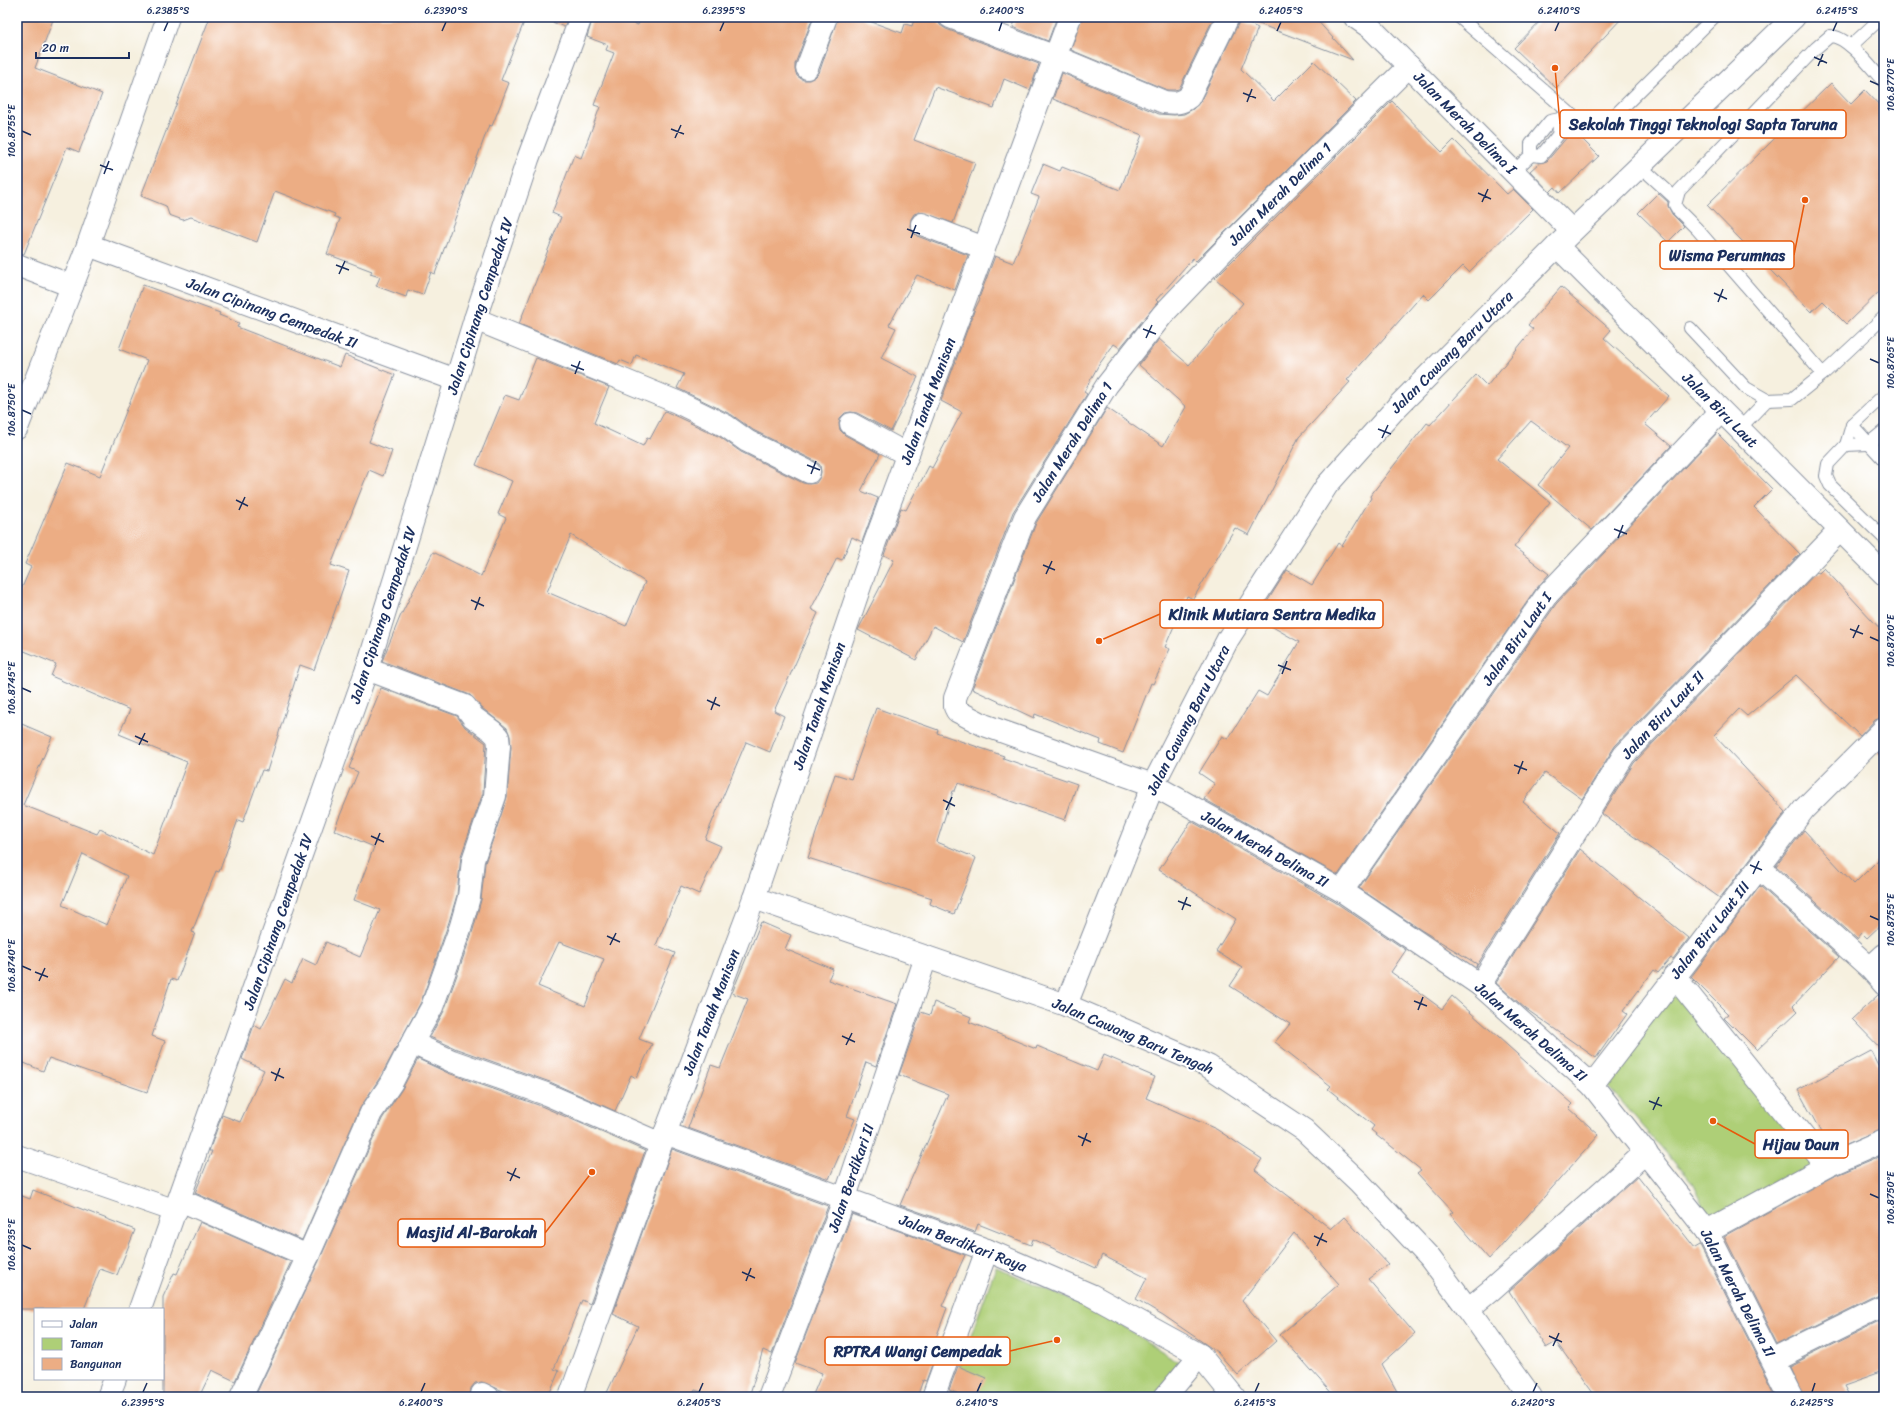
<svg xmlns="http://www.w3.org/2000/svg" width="1901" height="1414" font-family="Sriracha,sans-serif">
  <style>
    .green { fill: #aecf77; stroke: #647f6a }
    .building { fill: #ecad84; fill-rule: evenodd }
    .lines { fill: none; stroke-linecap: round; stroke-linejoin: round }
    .service-casing { stroke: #88909e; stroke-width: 14 }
    .minor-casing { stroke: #88909e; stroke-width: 24 }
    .tertiary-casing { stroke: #88909e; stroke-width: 24 }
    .service { stroke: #fff; stroke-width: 12 }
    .minor { stroke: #fff; stroke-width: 22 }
    .tertiary { stroke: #fff; stroke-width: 22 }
    .ticks { fill: none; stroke: #1b2f5e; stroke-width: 1.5 }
    .labels { text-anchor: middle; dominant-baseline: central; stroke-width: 4; stroke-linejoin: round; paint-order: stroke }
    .street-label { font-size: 15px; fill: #1b2f5e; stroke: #fff }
    .leader { fill: none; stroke: #e8590c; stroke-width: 1.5 }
    .callout-dot { fill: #e8590c; stroke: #fff; stroke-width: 1.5 }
    .callout { fill: #fff; stroke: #e8590c; stroke-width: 1.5 }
    .callout-label { font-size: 16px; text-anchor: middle; font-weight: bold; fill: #1b2f5e }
    .neatline { fill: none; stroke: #1b2f5e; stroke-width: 1.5 }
    .ticks-label { font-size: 10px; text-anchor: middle; fill: #1b2f5e }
  </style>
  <rect width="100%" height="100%" fill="#fff"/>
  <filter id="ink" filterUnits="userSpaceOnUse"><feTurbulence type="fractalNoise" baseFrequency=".025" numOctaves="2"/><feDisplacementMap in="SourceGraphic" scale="8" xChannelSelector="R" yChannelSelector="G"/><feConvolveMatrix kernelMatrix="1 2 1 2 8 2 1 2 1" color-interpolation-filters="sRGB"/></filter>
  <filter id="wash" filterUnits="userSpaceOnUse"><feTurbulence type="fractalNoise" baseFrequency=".012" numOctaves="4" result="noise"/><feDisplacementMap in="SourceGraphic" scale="16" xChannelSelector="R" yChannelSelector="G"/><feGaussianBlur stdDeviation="0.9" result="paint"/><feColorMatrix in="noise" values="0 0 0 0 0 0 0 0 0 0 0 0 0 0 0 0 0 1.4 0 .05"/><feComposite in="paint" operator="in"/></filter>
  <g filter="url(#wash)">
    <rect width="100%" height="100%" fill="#f6f0df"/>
    <g class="green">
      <polygon points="1675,988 1821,1163 1708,1217 1693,1184 1603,1080"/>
      <polygon points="996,1267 1105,1315 1185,1366 1159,1397 948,1397"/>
    </g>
    <g id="blocks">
      <g class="building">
        <polygon points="17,17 54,17 35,68 102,94 79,152 67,147 24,254 17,253"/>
        <polygon points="210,17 526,17 501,80 509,83 492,126 489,125 435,274 431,272 423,295 408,290 406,297 376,286 380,277 370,274 372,271 327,254 340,219 334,216 335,214 275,191 257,242 191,217 183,220 169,215 166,206 141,196"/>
        <polygon points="541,17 568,17 564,27"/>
        <path d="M593 17H617L638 25 641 17H813L795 64V70L797 76 803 80H809L815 77 819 73 838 17H858L902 33 905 24 912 26 915 17H931L938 19 940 25 946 29 1039 64 1030 90 1004 79 994 108 935 87 914 140 975 163 953 223 920 212 914 214 911 219 910 226 913 232 917 236 968 255 955 290 917 275 889 325 896 328 881 358 918 377 891 431 857 413 851 412 845 413 840 418 839 424 840 430 845 435 880 454 861 491 878 498 862 542 852 537 842 560 837 558 811 609 818 613 774 711 784 716 770 752 746 742 705 839 721 846 699 894 681 886 656 945 675 953 639 1039 652 1044 636 1078 631 1075 615 1111 550 1082 457 1049 430 1037 444 1011 473 930 481 900 485 863 507 797 511 747 510 736 507 728 482 708 470 695 382 661 400 617 433 552 481 576 506 518 498 514 512 481 476 465 505 395 519 400 536 358 609 387 594 423 643 446 647 438 650 439 665 411 720 437 741 452 803 483 809 484 816 483 820 477 821 472 820 465 815 461 753 430 732 415 677 388 684 374 636 355 632 365 620 360 618 364 519 324 561 217 552 213 574 155 581 158 600 107 594 105 614 53 606 50 608 45 587 37ZM571 535 645 582 626 626 547 592ZM559 942 604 959 585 1006 538 986Z"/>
        <polygon points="1016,17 1057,17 1048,41 1013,27"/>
        <polygon points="1082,17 1214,17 1179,89 1174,90 1167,90 1071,50"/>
        <polygon points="1246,17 1314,17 1353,60 1246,19"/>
        <polygon points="1544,17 1623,17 1556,88 1514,48"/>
        <polygon points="1240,20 1258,28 1241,69 1274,101 1314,61 1356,101 1196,261 1193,258 1156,300 1158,302 1120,348 1114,344 1098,366 1084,392 1087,394 1013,512 963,642 933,626 916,660 858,630 894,560 884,555 901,508 906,510 929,466 932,468 962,412 941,401 974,311 980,299 979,298 995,256 1013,263 1039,197 1031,194 1043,164 1060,171 1062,167 1120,190 1142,135 1053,99 1062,73 1159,114 1174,115 1184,114 1193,109 1200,102"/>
        <polygon points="1831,83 1851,104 1865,90 1884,110 1884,287 1846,324 1823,301 1811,312 1707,205"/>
        <polygon points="1392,101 1442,152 1454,140 1507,194 1513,189 1533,209 1469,272 1463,266 1429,300 1423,294 1347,380 1350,382 1299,437 1249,535 1235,528 1193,599 1187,596 1165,647 1170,649 1153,684 1151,683 1123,753 1100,744 1101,740 1035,714 1034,718 972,689 1036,523 1107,408 1163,446 1186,407 1139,365 1159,339 1189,365 1243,303 1215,278"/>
        <polygon points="1573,130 1599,156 1560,193 1555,187 1550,192 1530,171 1539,163 1547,161"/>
        <polygon points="1658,193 1668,202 1668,206 1672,214 1684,226 1668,242 1638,213"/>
        <path d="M143 285 220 313 219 315 239 323 237 327 340 367 345 355 395 375 369 442 392 451 383 476 369 470 331 565 349 571 314 670 300 665 267 771 262 770 243 822 238 820 219 872 216 871 192 932 195 933 177 981 171 979 152 1036 165 1041 147 1092 49 1058 43 1071 17 1060V722L52 737 23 805 97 834 100 829 153 855 187 762 119 734 130 710 51 676 56 664 17 648V599L31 567 25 564 68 463 100 476 147 360 119 349ZM83 854 127 876 107 925 62 905Z"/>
        <polygon points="1561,287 1611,330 1604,338 1669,396 1645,424 1671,446 1592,530 1538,485 1568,448 1531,421 1497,459 1550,502 1514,547 1549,574 1536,589 1338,875 1204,799 1215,784 1199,773 1222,736 1228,739 1258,691 1267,696 1299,642 1257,618 1287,570 1312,585 1338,543 1342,546 1371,498 1370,496 1427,423 1430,425 1476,375 1487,386 1533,329 1528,325"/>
        <polygon points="1717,433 1772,489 1754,507 1800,554 1615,746 1582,799 1545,773 1523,802 1560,833 1476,967 1477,964 1421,930 1359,888 1556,604"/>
        <polygon points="1824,568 1884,633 1884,717 1875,720 1860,736 1796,675 1747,716 1739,709 1714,735 1786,812 1720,898 1602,814 1634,763 1817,572 1819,573"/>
        <polygon points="381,688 457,716 465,727 486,743 483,793 461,856 457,895 449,922 421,1002 381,1076 360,1108 302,1240 195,1193 212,1151 209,1151 222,1115 240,1122 264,1070 242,1059 254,1025 261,1029 285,979 292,983 303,959 316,965 326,942 360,957 380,910 354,900 374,847 334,830 358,772 349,768"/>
        <polygon points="876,708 938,730 937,733 1004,756 1003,758 1077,784 1065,820 958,783 955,791 953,791 937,842 976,858 954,914 930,904 932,898 808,858 835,774 851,779"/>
        <polygon points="1884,747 1884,759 1878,753"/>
        <polygon points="1191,821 1335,902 1406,950 1391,972 1442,1009 1452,996 1573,1104 1569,1108 1599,1135 1489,1259 1450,1214 1453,1212 1417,1173 1421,1170 1371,1130 1374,1126 1328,1089 1331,1086 1275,1042 1290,1024 1230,986 1242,968 1216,951 1236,919 1159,870"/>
        <polygon points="1804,830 1854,884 1884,854 1884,922 1867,938 1862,933 1857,939 1776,866"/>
        <polygon points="1580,849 1689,938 1673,959 1671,958 1658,973 1654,970 1623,1011 1627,1014 1596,1058 1526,1009 1496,983"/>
        <polygon points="1760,886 1839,957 1793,1006 1798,1011 1757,1050 1724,1017 1728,1014 1691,977"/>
        <polygon points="761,922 791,935 785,949 833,969 828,980 897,1004 876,1066 866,1062 847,1116 855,1119 829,1179 688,1128 711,1065 720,1068 748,999 732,993"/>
        <polygon points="1878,995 1884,996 1884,1052 1852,1019"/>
        <polygon points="934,1002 971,1017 969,1022 1036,1049 1037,1046 1097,1071 1104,1055 1155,1077 1146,1098 1216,1129 1262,1159 1255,1170 1331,1229 1344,1217 1388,1264 1368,1279 1415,1334 1382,1364 1400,1397 1335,1397 1280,1335 1339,1284 1294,1233 1242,1301 1276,1341 1238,1375 1217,1352 1163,1315 1136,1299 1147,1278 1102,1255 1096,1268 1033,1239 1031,1245 978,1224 975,1232 900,1205 948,1094 899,1075 921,1012 930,1015"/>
        <polygon points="1871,1051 1884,1077 1884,1129 1831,1151 1798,1090"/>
        <polygon points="418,1059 448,1073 541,1106 645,1151 590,1304 582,1300 554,1369 559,1371 548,1397 517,1397 482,1382 475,1383 471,1388 470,1397 267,1397 257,1392 319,1261 382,1119 402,1089"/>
        <polygon points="672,1149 828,1206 772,1354 763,1350 749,1397 719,1397 695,1390 691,1397 605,1397 638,1326 613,1314"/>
        <polygon points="1884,1155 1884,1293 1878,1294 1778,1344 1724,1236 1832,1177"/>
        <polygon points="1638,1176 1695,1248 1700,1245 1777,1397 1596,1397 1556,1342 1546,1348 1509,1291"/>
        <polygon points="33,1190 135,1230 117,1275 100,1269 84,1309 17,1309 17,1194 30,1199"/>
        <polygon points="852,1214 965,1255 942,1306 947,1308 930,1354 935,1356 926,1381 923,1380 917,1397 812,1397 822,1373 795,1363"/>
        <polygon points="200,1222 291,1262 235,1381 212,1370 199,1397 163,1397 163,1297 174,1273 177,1274"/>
        <polygon points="1884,1319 1884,1370 1844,1384 1851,1397 1803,1397 1789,1366"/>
        <polygon points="958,1366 986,1378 977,1397 966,1397 949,1390"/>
      </g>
    </g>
  </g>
  <g filter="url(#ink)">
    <use href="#blocks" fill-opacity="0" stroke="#88909e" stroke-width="1"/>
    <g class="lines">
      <defs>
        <g id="service">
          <polyline points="1459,17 1587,128 1597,130 1602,128 1714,17"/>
          <polyline points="1851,46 1882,17"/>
          <polyline points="1531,155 1541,156 1558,135 1560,119 1564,115"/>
          <polyline points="1639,165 1676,199"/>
          <polyline points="1513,172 1531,155 1531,144 1550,121 1560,119"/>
          <polyline points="1690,328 1746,388 1767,400 1792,399 1823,374 1884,317"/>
          <path d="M1823 374 1697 229 1678 210 1675 205 1679 191 1816 48 1830 36C1848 36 1872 69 1884 82"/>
          <polyline points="1884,395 1852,425 1846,445 1828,464 1826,476 1830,485 1884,538"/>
          <polyline points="1852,425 1884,460"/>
          <polyline points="1739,429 1767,400"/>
          <polyline points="1846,445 1868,444 1884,431"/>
        </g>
        <g id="minor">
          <path d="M950 17 1056 57 1164 102C1175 103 1180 104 1189 97L1228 17"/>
          <polyline points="1355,17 1371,28 1572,231"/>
          <polyline points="1409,66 1229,245 1163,314 1107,385 1025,517 955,698 955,707 957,711 984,725 1153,785 1342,891 1480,985 1592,1085 1707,1231 1791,1397"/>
          <polyline points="807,68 826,17"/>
          <polyline points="922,224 984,248"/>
          <polyline points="88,245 456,380"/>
          <polyline points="1557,246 1884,574"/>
          <polyline points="17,265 72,286"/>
          <polyline points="475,319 677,402 726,426 747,441 809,472"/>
          <polyline points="851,424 908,455"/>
          <polyline points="367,669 465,706 473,717 492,731 498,737 499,746 495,796 473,860 469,897 461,926 432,1007 412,1043"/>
          <polyline points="1759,868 1870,968 1884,984"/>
          <polyline points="1342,891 1546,596 1721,411"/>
          <polyline points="1870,968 1884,955"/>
          <polyline points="1674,976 1827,1166"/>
          <polyline points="1480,985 1624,755 1840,530"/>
          <polyline points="1066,1005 1153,785 1228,639 1327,485 1396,408 1557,246 1794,17"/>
          <polyline points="1592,1085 1804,809 1884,729"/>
          <polyline points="665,1133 987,1250 1091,1295 1200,1355 1234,1397"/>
          <polyline points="17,1156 176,1211"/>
          <polyline points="180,1200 308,1256"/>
          <polyline points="1707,1231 1827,1166 1884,1141"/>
          <polyline points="140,1309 367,669 475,319 528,159 581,17"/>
          <polyline points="1468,1309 1490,1291 1646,1152"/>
          <polyline points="1773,1360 1884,1305"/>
          <polyline points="482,1394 488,1397"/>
          <polyline points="108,1397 115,1379"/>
          <polyline points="241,1397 308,1256 371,1113 392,1082 412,1043 452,1061 546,1094 661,1144"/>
          <polyline points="570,1397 661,1144 754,898"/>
          <polyline points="769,1397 844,1200 926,957"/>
          <polyline points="933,1397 987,1250"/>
          <polyline points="1165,1397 1200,1355"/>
        </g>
        <g id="tertiary">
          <polyline points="1070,17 875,542 754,898 1066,1005 1208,1066 1304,1130 1359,1182 1429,1257 1468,1309 1531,1397"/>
          <polyline points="17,428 88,245 168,17"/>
        </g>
      </defs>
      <use href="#service" class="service-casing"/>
      <use href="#minor" class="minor-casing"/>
      <use href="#tertiary" class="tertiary-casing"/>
      <use href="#service" class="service"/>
      <use href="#minor" class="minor"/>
      <use href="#tertiary" class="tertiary"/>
    </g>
  </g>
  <path class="ticks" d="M164 31 168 22M442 31 446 22M720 31 724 22M999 31 1002 22M1277 31 1281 22M1555 31 1559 22M1833 31 1837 22M1814 57 1827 63M1818 66 1823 54M1870 81 1879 85M1243 93 1256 98M1247 102 1252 89M671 129 684 134M22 131 31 135M675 138 681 125M100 165 113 170M104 174 109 161M1478 193 1491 199M1482 202 1488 189M907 229 920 234M911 238 916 225M336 265 349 270M339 274 345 261M1714 293 1727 299M1718 302 1723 289M1143 329 1156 334M1146 338 1152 325M1870 359 1879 363M571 365 584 370M575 374 580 361M22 410 31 414M1378 429 1391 434M1382 438 1388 425M807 465 820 470M811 474 816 461M236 500 248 506M239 510 245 497M1614 529 1627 534M1618 538 1623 525M1043 565 1055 570M1046 574 1052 561M471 600 484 606M475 610 480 597M1850 629 1863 634M1870 637 1879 641M1853 638 1859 625M1278 665 1291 670M1282 674 1287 661M22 688 31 692M707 700 720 706M711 710 716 697M135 736 148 742M139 745 145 733M1514 765 1527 770M1518 774 1523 761M943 800 955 806M946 810 952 797M371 836 384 842M375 845 380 833M1750 865 1762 870M1753 874 1759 861M1178 901 1191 906M1182 910 1187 897M1870 916 1879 920M607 936 620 942M610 945 616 933M22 966 31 970M35 972 48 977M39 981 45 968M1414 1001 1427 1006M1418 1010 1423 997M842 1036 855 1042M846 1045 852 1033M271 1072 284 1078M275 1081 280 1068M1649 1101 1662 1106M1653 1110 1659 1097M1078 1136 1091 1142M1082 1146 1087 1133M507 1172 520 1178M510 1181 516 1168M1870 1194 1879 1198M1314 1236 1327 1242M22 1245 31 1249M1317 1246 1323 1233M742 1272 755 1278M746 1281 751 1268M1549 1336 1562 1342M1553 1346 1559 1333M143 1392 147 1383M421 1392 425 1383M699 1392 703 1383M977 1392 981 1383M1255 1392 1259 1383M1533 1392 1537 1383M1812 1392 1815 1383"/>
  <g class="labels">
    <g class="street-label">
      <text transform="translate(1465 123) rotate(45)">Jalan Merah Delima I</text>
      <text transform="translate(1280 194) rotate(-45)">Jalan Merah Delima 1</text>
      <text transform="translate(480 306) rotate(-72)">Jalan Cipinang Cempedak IV</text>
      <text transform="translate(272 313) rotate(20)">Jalan Cipinang Cempedak II</text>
      <text transform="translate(1452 352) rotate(-45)">Jalan Cawang Baru Utara</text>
      <text transform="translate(928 401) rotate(-70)">Jalan Tanah Manisan</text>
      <text transform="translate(1720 410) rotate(45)">Jalan Biru Laut</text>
      <text transform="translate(1072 442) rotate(-58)">Jalan Merah Delima 1</text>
      <text transform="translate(383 615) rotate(-72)">Jalan Cipinang Cempedak IV</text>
      <text transform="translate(1517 639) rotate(-55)">Jalan Biru Laut I</text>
      <text transform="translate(819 706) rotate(-71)">Jalan Tanah Manisan</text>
      <text transform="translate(1663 715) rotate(-47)">Jalan Biru Laut II</text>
      <text transform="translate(1188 720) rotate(-63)">Jalan Cawang Baru Utara</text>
      <text transform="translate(1265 849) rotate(29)">Jalan Merah Delima II</text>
      <text transform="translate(278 922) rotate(-71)">Jalan Cipinang Cempedak IV</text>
      <text transform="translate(1710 930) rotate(-52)">Jalan Biru Laut III</text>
      <text transform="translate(711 1012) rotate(-69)">Jalan Tanah Manisan</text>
      <text transform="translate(1531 1032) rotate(41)">Jalan Merah Delima II</text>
      <text transform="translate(1133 1036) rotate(23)">Jalan Cawang Baru Tengah</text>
      <text transform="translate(851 1178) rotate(-71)">Jalan Berdikari II</text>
      <text transform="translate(963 1243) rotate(21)">Jalan Berdikari Raya</text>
      <text transform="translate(1738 1293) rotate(62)">Jalan Merah Delima II</text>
    </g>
  </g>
  <path class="leader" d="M1555 68L1560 124M1805 200L1794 255M1099 641L1160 614M1713 1121L1755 1144M592 1172L545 1233M1057 1340L1010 1351"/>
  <g class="callout-dot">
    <circle cx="1555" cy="68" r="4"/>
    <circle cx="1805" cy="200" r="4"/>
    <circle cx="1099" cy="641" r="4"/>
    <circle cx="1713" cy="1121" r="4"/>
    <circle cx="592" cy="1172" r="4"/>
    <circle cx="1057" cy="1340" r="4"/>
  </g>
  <g class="callout">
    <rect x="1560" y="110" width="286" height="28" rx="4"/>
    <rect x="1660" y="241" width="134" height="28" rx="4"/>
    <rect x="1160" y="600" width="223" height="28" rx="4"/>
    <rect x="1755" y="1130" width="93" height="28" rx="4"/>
    <rect x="398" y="1219" width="147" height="28" rx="4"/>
    <rect x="825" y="1337" width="185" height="28" rx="4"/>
  </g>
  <g class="callout-label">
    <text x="1703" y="130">Sekolah Tinggi Teknologi Sapta Taruna</text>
    <text x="1727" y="261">Wisma Perumnas</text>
    <text x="1272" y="620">Klinik Mutiara Sentra Medika</text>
    <text x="1801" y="1150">Hijau Daun</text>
    <text x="472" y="1238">Masjid Al-Barokah</text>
    <text x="918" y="1357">RPTRA Wangi Cempedak</text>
  </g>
  <rect width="1901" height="1414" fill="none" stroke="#fff" stroke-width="44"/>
  <rect x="34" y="1308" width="130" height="72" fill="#ffffff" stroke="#a4acbf"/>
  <rect x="42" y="1321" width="20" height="6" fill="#ffffff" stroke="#a4acbf"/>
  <text x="70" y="1328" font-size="12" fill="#1b2f5e">Jalan</text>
  <rect x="42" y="1338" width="20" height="12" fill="#aecf77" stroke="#a4acbf"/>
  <text x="70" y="1348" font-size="12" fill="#1b2f5e">Taman</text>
  <rect x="42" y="1358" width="20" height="12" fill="#ecad84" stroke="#a4acbf"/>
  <text x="70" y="1368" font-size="12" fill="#1b2f5e">Bangunan</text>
  <path d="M36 52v6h93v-6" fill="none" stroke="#1b2f5e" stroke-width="2"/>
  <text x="42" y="52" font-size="12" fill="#1b2f5e" stroke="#ffffff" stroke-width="3" paint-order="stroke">20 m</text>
  <rect x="22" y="22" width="1857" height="1370" class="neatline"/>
  <g class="ticks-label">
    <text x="168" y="14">6.2385°S</text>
    <text x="446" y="14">6.2390°S</text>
    <text x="724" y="14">6.2395°S</text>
    <text x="1002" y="14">6.2400°S</text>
    <text x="1281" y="14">6.2405°S</text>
    <text x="1559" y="14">6.2410°S</text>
    <text x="1837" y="14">6.2415°S</text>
    <text transform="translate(1890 85) rotate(-90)" y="4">106.8770°E</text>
    <text transform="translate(11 131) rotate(-90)" y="4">106.8755°E</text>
    <text transform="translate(1890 363) rotate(-90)" y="4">106.8765°E</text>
    <text transform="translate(11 410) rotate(-90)" y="4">106.8750°E</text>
    <text transform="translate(1890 641) rotate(-90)" y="4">106.8760°E</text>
    <text transform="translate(11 688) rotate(-90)" y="4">106.8745°E</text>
    <text transform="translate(1890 920) rotate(-90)" y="4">106.8755°E</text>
    <text transform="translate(11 966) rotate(-90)" y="4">106.8740°E</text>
    <text transform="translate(1890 1198) rotate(-90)" y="4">106.8750°E</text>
    <text transform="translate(11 1245) rotate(-90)" y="4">106.8735°E</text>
    <text x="143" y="1406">6.2395°S</text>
    <text x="421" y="1406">6.2400°S</text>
    <text x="699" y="1406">6.2405°S</text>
    <text x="977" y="1406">6.2410°S</text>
    <text x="1255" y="1406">6.2415°S</text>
    <text x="1533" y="1406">6.2420°S</text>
    <text x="1812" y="1406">6.2425°S</text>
  </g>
</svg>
